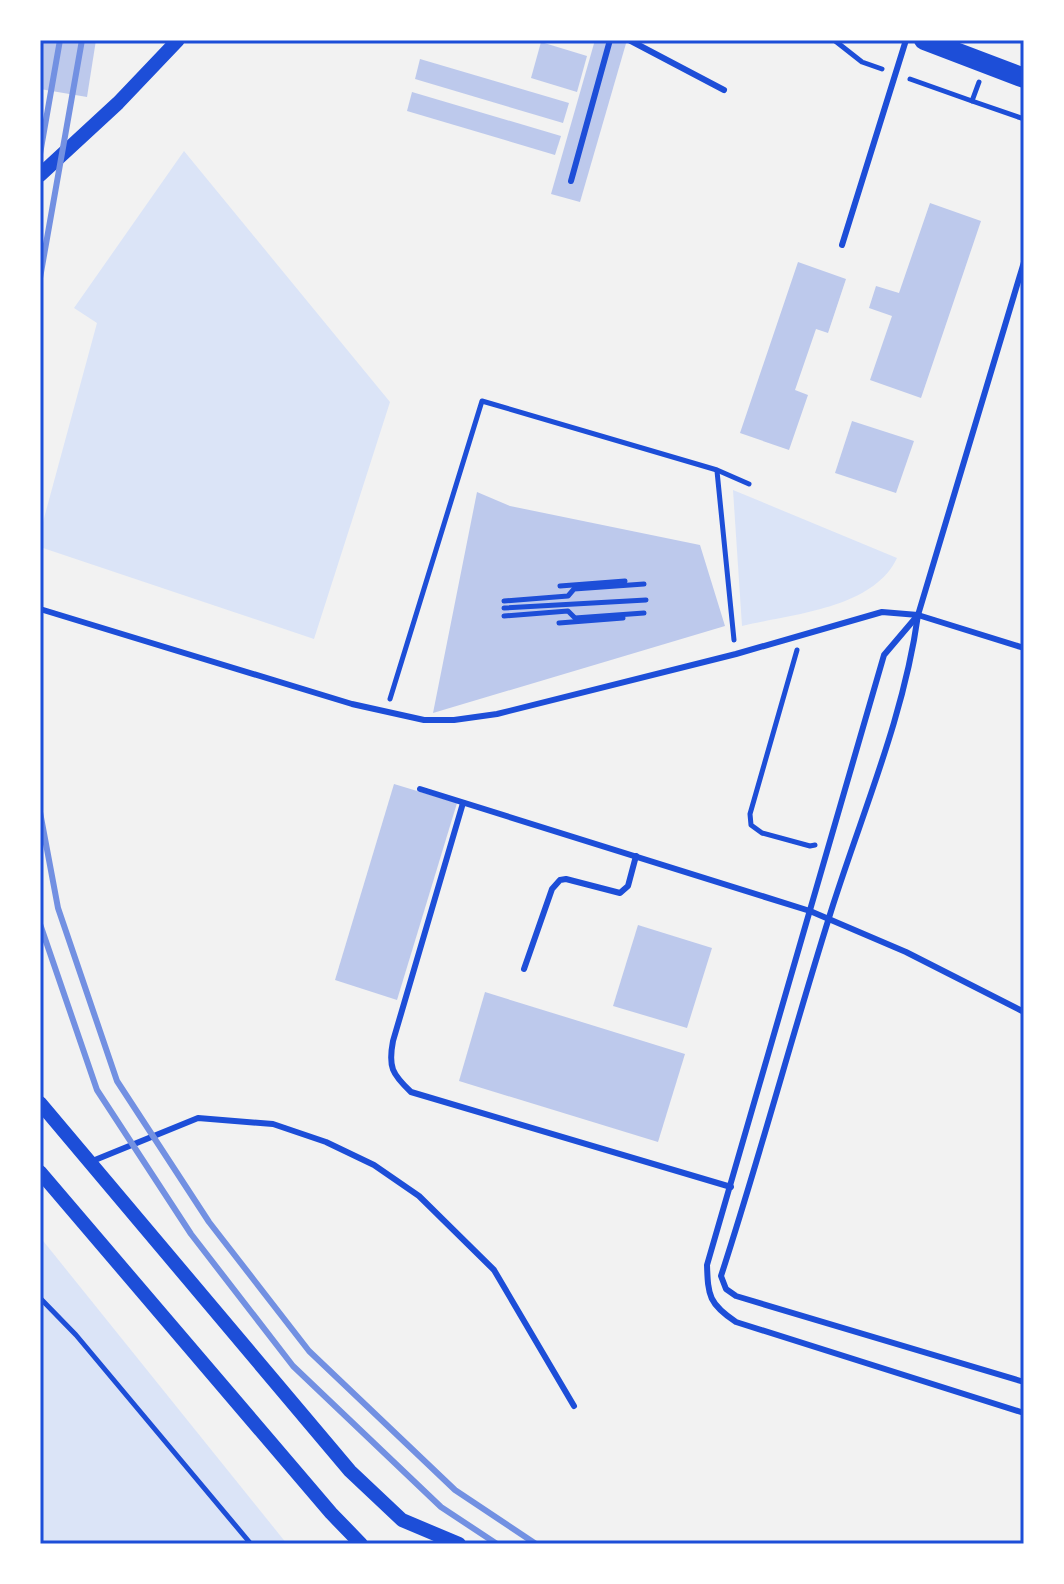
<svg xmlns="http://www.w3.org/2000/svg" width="1064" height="1584" font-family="Mulish,sans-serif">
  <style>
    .green { fill: #dbe4f7 }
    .building { fill: #bdc9ec }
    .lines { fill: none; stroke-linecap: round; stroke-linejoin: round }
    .path { stroke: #1d4ed8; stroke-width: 5 }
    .service { stroke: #1d4ed8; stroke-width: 6 }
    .tertiary { stroke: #1d4ed8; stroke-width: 14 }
    .primary { stroke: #1d4ed8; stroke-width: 20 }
    .rail { stroke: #7290e2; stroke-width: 6 }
    .neatline { fill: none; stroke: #1d4ed8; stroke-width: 3 }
  </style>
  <rect width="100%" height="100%" fill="#f2f2f2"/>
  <g class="green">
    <polygon points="184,151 390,402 314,639 40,547 40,533 97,323 74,308"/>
    <path d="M733 490 897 558C873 609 791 614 742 626Z"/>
    <polygon points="40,1237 287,1544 40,1544"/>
  </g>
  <g class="building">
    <polygon points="40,40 96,40 87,97 40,89"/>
    <polygon points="595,40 627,40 580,202 551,194"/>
    <polygon points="541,42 587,56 577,92 531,78"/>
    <polygon points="420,59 569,103 563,123 415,79"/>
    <polygon points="412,92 561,136 555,155 407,111"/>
    <polygon points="930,203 981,221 921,398 870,380 892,316 869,308 876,286 899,293"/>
    <polygon points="798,262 846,279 828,333 816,329 795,390 808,395 789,450 740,433"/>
    <polygon points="852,421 914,441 896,493 835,473"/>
    <polygon points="477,492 510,506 700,545 725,626 433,713"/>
    <polygon points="394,784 457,803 397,1000 335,980"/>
    <polygon points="638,925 712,948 687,1028 613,1006"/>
    <polygon points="485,992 685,1054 658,1142 459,1081"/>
  </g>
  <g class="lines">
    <g class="path">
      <polyline points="834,40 862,62 882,69"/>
      <polyline points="910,79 972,101 979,82"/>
      <polyline points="972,101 1024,119"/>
      <polyline points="717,471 734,640"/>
      <polyline points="560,586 625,581"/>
      <polyline points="504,601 568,596 574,589 644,584"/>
      <polyline points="504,608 646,600"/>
      <polyline points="504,616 568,611 575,618 644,613"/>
      <polyline points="559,623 623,618"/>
      <polyline points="797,650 750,814 751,825 762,833 810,846 815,845"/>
      <polyline points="390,699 482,401 717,470 749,484"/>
      <polyline points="40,1298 76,1335 251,1544"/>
    </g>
    <g class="service">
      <polyline points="629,40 724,90"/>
      <polyline points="571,181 610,40"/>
      <polyline points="842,245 906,40"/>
      <path d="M1024 262 918 615C904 716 864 808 833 905 794 1028 761 1153 721 1276L726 1289 736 1296 1024 1382"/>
      <polyline points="40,609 352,704 424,720 454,720 497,714 736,654 882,612 918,615 1024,648"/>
      <path d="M918 615 884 655 707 1265C708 1296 709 1304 736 1322L1024 1413"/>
      <polyline points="420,789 810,911 906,952 1024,1012"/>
      <path d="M463 803 393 1041C388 1067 392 1074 411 1092L731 1187"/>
      <polyline points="524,969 552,889 560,880 566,879 620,893 628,886 636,856"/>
      <polyline points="90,1162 198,1118 273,1124 326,1142 374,1165 419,1196 494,1270 574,1406"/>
    </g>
    <g class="tertiary">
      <polyline points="40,175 118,103 178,40"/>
      <polyline points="40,1103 350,1471 402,1520 459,1544"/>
      <polyline points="40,1172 331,1513 361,1544"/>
    </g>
    <polyline class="primary" points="924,40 1024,78"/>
    <g class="rail">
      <polyline points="40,154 60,40"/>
      <polyline points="40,278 82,40"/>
      <polyline points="40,812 58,908 117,1081 209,1222 309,1351 455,1490 536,1544"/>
      <polyline points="40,924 97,1090 191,1234 293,1366 441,1507 497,1544"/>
    </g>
  </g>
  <rect width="1064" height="1584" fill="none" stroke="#ffffff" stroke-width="84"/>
  <rect x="42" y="42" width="980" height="1500" class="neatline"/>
</svg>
